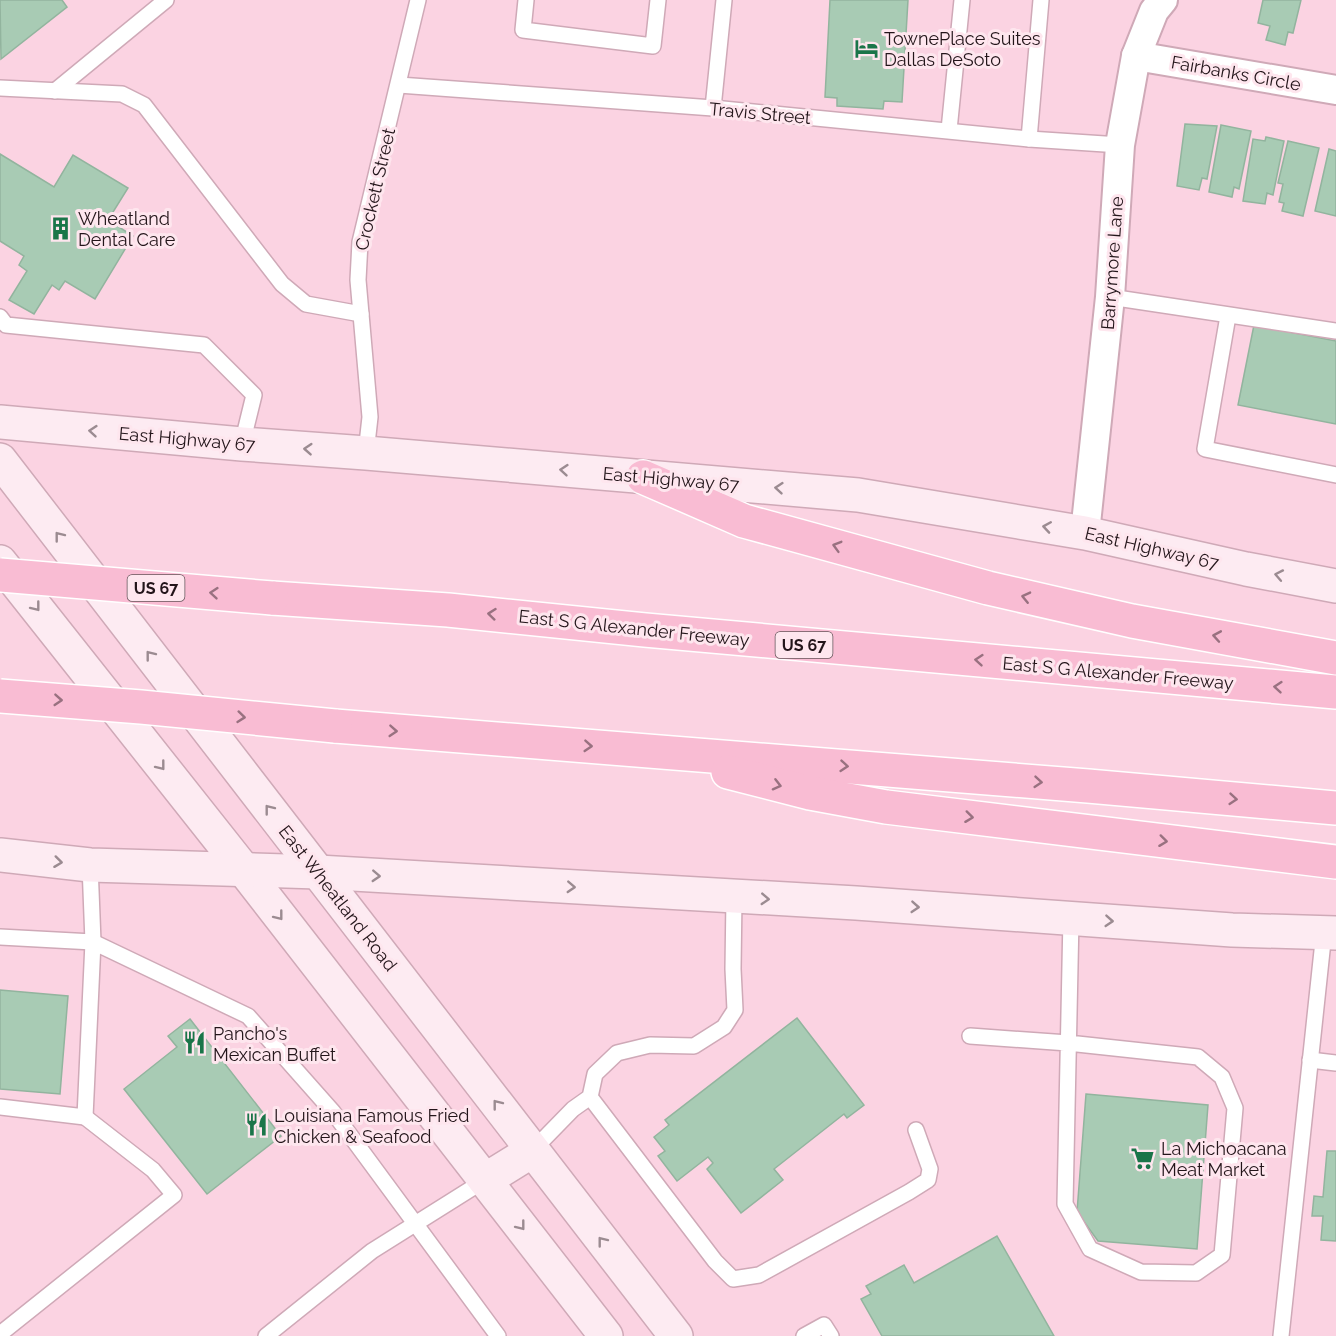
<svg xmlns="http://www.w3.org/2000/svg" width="1336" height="1336" font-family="Raleway,sans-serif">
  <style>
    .building { fill: #a8cbb4; stroke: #92b49e; stroke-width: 1.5 }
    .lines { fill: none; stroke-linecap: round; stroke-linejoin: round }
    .service-casing { stroke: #cfa9b7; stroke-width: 18 }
    .minor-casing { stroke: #cfa9b7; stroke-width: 32 }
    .secondary-casing { stroke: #cfa9b7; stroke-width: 36 }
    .motorway-casing { stroke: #fff; stroke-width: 36 }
    .service { stroke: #fff; stroke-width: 15 }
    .minor { stroke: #fff; stroke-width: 28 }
    .secondary { stroke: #fdebf2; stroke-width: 33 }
    .motorway { stroke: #f9bcd3; stroke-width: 33 }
    .motorway-bridge-casing { stroke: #fff; stroke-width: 36; stroke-linecap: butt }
    .motorway-bridge { stroke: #f9bcd3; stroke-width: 33 }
    .oneway { stroke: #9b8b91 }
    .oneway2 { stroke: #997180 }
    .labels { text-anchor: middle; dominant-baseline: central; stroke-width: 6; stroke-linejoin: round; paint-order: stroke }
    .shield { fill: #fee6ee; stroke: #65545a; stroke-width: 1.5 }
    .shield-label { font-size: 16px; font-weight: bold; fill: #23151a }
    .poi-label { font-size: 18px; fill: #23151a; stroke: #fee6ee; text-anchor: start }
    .street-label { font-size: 18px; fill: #23151a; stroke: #fee6ee }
  </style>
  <rect width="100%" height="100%" fill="#fbd3e2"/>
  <g class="building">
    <polygon points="0,0 62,0 67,7 1,59"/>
    <polygon points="830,0 908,0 902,102 884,101 883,109 837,106 837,98 825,97"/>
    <polygon points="1263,0 1301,0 1293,33 1288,32 1285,45 1266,40 1270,26 1258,23"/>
    <polygon points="1185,124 1217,126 1207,179 1202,178 1199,190 1177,186"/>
    <polygon points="1221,125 1251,131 1239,189 1234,187 1232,197 1209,192"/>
    <polygon points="1266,137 1284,141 1273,195 1267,193 1265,204 1243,201 1253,139 1265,141"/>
    <polygon points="1288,141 1319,148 1303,216 1282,211 1284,203 1279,202 1283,184 1278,183"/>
    <polygon points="1329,149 1336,151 1336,216 1315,211"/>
    <polygon points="0,154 54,187 73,155 128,188 108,220 133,236 95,299 65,281 59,290 52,285 34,314 9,300 27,271 19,265 24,256 0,241"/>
    <polygon points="1254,325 1336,341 1336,424 1238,405"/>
    <polygon points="0,990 68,996 60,1094 0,1089"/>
    <polygon points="797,1018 864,1105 847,1118 844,1114 774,1169 783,1180 741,1213 707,1169 713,1163 708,1157 677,1181 658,1156 665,1151 654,1137 669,1125 665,1120"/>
    <polygon points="190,1019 281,1136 207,1194 124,1089 177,1047 168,1036"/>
    <polygon points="1086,1094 1208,1105 1197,1249 1098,1241 1077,1212"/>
    <polygon points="1327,1151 1336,1151 1336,1241 1321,1240 1323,1216 1312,1216 1314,1196 1323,1197"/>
    <polygon points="997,1236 1054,1336 882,1336 861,1299 871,1294 866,1286 904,1265 914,1283"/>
  </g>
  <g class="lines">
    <defs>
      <g id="service">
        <polyline points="526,0 523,30 653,46 658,0"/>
        <polyline points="399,85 713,108 1029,139 1120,145"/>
        <polyline points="0,88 122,94 144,105 282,284 306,304 361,314"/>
        <polyline points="55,91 166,0"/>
        <polyline points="713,108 724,0"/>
        <polyline points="949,130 962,0"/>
        <polyline points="1029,139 1041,0"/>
        <polyline points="1110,297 1336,331"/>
        <polyline points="1228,316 1205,449 1336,475"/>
        <polyline points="0,317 6,325 204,345 254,395 242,444"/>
        <polyline points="366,453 370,417 358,280 360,242 418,0"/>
        <polyline points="0,937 93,942 90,865"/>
        <polyline points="970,1036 1068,1043 1198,1057 1222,1077 1235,1108 1222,1255 1196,1273 1141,1272 1090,1249 1065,1204 1071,918"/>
        <polyline points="1310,1060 1336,1063"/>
        <polyline points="590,1097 715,1261 733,1279 759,1275 909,1192 928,1180 930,1169 916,1130"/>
        <polyline points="0,1107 85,1117 93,942 248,1016 333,1112 498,1336"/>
        <polyline points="532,1151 573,1109 590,1097 595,1074 617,1053 650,1045 694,1046 724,1027 735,1010 733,969 734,897"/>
        <polyline points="0,1334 174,1195 153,1170 85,1117"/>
        <polyline points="266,1336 372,1251 485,1180"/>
        <polyline points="804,1336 824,1325 831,1336"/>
        <polyline points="1281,1336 1324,932"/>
      </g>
      <g id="minor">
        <polyline points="1136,56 1336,90"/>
        <polyline points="1085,533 1110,297 1120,145 1136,56 1154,11 1163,0"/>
      </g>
      <g id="secondary">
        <polyline points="0,422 242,444 366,453 858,495 1085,533 1246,569 1336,586"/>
        <polyline points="0,460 676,1336"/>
        <polyline points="0,562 244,870 606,1336"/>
        <polyline points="0,855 90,865 318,872 856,903 1232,930 1336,933"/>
        <polyline points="485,1180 532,1151"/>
      </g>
      <g id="motorway">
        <polyline points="643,477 744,521 988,588 1132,621 1336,658"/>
        <polyline points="272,598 448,610 645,630 1336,692"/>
        <polyline points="335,726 1088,786 1336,808"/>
        <polyline points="728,772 810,793 886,807 1336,862"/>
      </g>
    </defs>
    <use href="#service" class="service-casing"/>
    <use href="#minor" class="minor-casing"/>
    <use href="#secondary" class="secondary-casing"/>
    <use href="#motorway" class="motorway-casing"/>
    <use href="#service" class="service"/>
    <use href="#minor" class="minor"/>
    <use href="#secondary" class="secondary"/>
    <use href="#motorway" class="motorway"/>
    <defs>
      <g id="motorway-bridge">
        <polyline points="0,575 272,598"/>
        <polyline points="0,696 141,707 335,726"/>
      </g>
    </defs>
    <use href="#motorway-bridge" class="motorway-bridge-casing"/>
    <use href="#motorway-bridge" class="motorway-bridge"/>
  </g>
  <defs><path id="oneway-chevron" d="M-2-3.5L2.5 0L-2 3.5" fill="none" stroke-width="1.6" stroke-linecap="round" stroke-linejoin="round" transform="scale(1.5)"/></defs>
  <g class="oneway">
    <use href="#oneway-chevron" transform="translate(93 431) rotate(-175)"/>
    <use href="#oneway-chevron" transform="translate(308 449) rotate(-176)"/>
    <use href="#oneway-chevron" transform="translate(564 470) rotate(-175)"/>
    <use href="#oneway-chevron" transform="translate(779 488) rotate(-175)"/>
    <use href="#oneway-chevron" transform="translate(1047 527) rotate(-171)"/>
    <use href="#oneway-chevron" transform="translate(59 536) rotate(-128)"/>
    <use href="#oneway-chevron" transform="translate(1279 575) rotate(-169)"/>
    <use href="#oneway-chevron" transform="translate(36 607) rotate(52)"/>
    <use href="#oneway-chevron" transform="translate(150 655) rotate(-128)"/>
    <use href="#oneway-chevron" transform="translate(161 766) rotate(52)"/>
    <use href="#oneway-chevron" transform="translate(269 809) rotate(-128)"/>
    <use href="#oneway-chevron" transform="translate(58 862) rotate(7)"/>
    <use href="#oneway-chevron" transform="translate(376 876) rotate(3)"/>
    <use href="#oneway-chevron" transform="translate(571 887) rotate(3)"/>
    <use href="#oneway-chevron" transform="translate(765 899) rotate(3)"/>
    <use href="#oneway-chevron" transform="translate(915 907) rotate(4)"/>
    <use href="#oneway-chevron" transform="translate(279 916) rotate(52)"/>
    <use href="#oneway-chevron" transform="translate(1109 921) rotate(4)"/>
    <use href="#oneway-chevron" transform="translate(497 1104) rotate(-128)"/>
    <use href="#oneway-chevron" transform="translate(521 1226) rotate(52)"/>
    <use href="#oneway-chevron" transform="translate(602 1241) rotate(-128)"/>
  </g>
  <g class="oneway2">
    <use href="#oneway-chevron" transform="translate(837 546) rotate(-164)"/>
    <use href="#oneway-chevron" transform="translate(214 593) rotate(-175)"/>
    <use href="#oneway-chevron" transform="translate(1026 597) rotate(-167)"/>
    <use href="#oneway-chevron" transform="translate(492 614) rotate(-174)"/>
    <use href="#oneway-chevron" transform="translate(1217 636) rotate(-170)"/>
    <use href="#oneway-chevron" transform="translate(979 660) rotate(-175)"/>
    <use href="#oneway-chevron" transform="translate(1278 687) rotate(-175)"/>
    <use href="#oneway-chevron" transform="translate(58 700) rotate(4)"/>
    <use href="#oneway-chevron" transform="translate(241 717) rotate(6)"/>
    <use href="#oneway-chevron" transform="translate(393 731) rotate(4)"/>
    <use href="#oneway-chevron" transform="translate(588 746) rotate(4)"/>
    <use href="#oneway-chevron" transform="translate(844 766) rotate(5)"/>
    <use href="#oneway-chevron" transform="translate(1038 782) rotate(5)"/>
    <use href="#oneway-chevron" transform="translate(777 785) rotate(14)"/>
    <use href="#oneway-chevron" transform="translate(1233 799) rotate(5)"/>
    <use href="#oneway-chevron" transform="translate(969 817) rotate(7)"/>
    <use href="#oneway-chevron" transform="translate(1163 841) rotate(7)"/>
  </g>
  <defs>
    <symbol id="hotel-bare" viewBox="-9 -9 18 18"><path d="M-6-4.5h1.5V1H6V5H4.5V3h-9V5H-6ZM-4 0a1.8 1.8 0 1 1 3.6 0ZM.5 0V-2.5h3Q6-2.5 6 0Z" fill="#1a7549" stroke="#fee6ee" stroke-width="2.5" paint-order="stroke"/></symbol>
    <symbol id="building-bare" viewBox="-9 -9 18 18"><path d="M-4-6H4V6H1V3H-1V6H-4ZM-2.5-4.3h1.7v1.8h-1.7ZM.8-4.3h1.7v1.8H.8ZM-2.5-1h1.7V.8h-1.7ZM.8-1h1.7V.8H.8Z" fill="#1a7549" stroke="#fee6ee" stroke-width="2.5" paint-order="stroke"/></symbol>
    <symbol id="restaurant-bare" viewBox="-9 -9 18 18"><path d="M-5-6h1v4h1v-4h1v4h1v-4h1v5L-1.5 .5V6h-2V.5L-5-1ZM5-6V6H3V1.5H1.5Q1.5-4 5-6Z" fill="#1a7549" stroke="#fee6ee" stroke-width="2.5" paint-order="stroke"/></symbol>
    <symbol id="supermarket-bare" viewBox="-9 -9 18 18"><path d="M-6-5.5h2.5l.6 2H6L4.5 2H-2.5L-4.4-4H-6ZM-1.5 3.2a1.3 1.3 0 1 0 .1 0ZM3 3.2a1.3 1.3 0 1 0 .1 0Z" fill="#1a7549" stroke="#fee6ee" stroke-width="2.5" paint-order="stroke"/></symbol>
  </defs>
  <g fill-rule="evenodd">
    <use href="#hotel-bare" x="850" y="32" width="33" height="33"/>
    <use href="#building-bare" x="44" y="212" width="33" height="33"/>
    <use href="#restaurant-bare" x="178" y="1026" width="33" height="33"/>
    <use href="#restaurant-bare" x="240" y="1108" width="33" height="33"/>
    <use href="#supermarket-bare" x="1126" y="1142" width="33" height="33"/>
  </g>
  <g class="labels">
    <g class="shield">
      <rect x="127.5" y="575" width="57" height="26" rx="4.5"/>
      <rect x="775.5" y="632" width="57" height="26" rx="4.5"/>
    </g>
    <g class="shield-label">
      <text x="156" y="588">US 67</text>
      <text x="804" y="645">US 67</text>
    </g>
    <g class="poi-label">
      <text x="884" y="38">TownePlace Suites<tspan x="884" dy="21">Dallas DeSoto</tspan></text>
      <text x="78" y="218">Wheatland<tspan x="78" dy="21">Dental Care</tspan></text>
      <text x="213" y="1033">Pancho's<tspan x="213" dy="21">Mexican Buffet</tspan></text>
      <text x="274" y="1115">Louisiana Famous Fried<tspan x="274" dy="21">Chicken &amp; Seafood</tspan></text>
      <text x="1161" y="1148">La Michoacana<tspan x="1161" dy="21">Meat Market</tspan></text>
    </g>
    <g class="street-label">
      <text transform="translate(1236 73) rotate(10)">Fairbanks Circle</text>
      <text transform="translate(760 113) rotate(5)">Travis Street</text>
      <text transform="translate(375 189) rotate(-77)">Crockett Street</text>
      <text transform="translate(1112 263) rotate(-86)">Barrymore Lane</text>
      <text transform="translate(187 439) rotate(5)">East Highway 67</text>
      <text transform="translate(671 479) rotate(5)">East Highway 67</text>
      <text transform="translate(1152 548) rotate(13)">East Highway 67</text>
      <text transform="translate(634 628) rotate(6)">East S G Alexander Freeway</text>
      <text transform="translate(1118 673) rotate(5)">East S G Alexander Freeway</text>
      <text transform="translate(338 898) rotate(52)">East Wheatland Road</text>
    </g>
  </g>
</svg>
